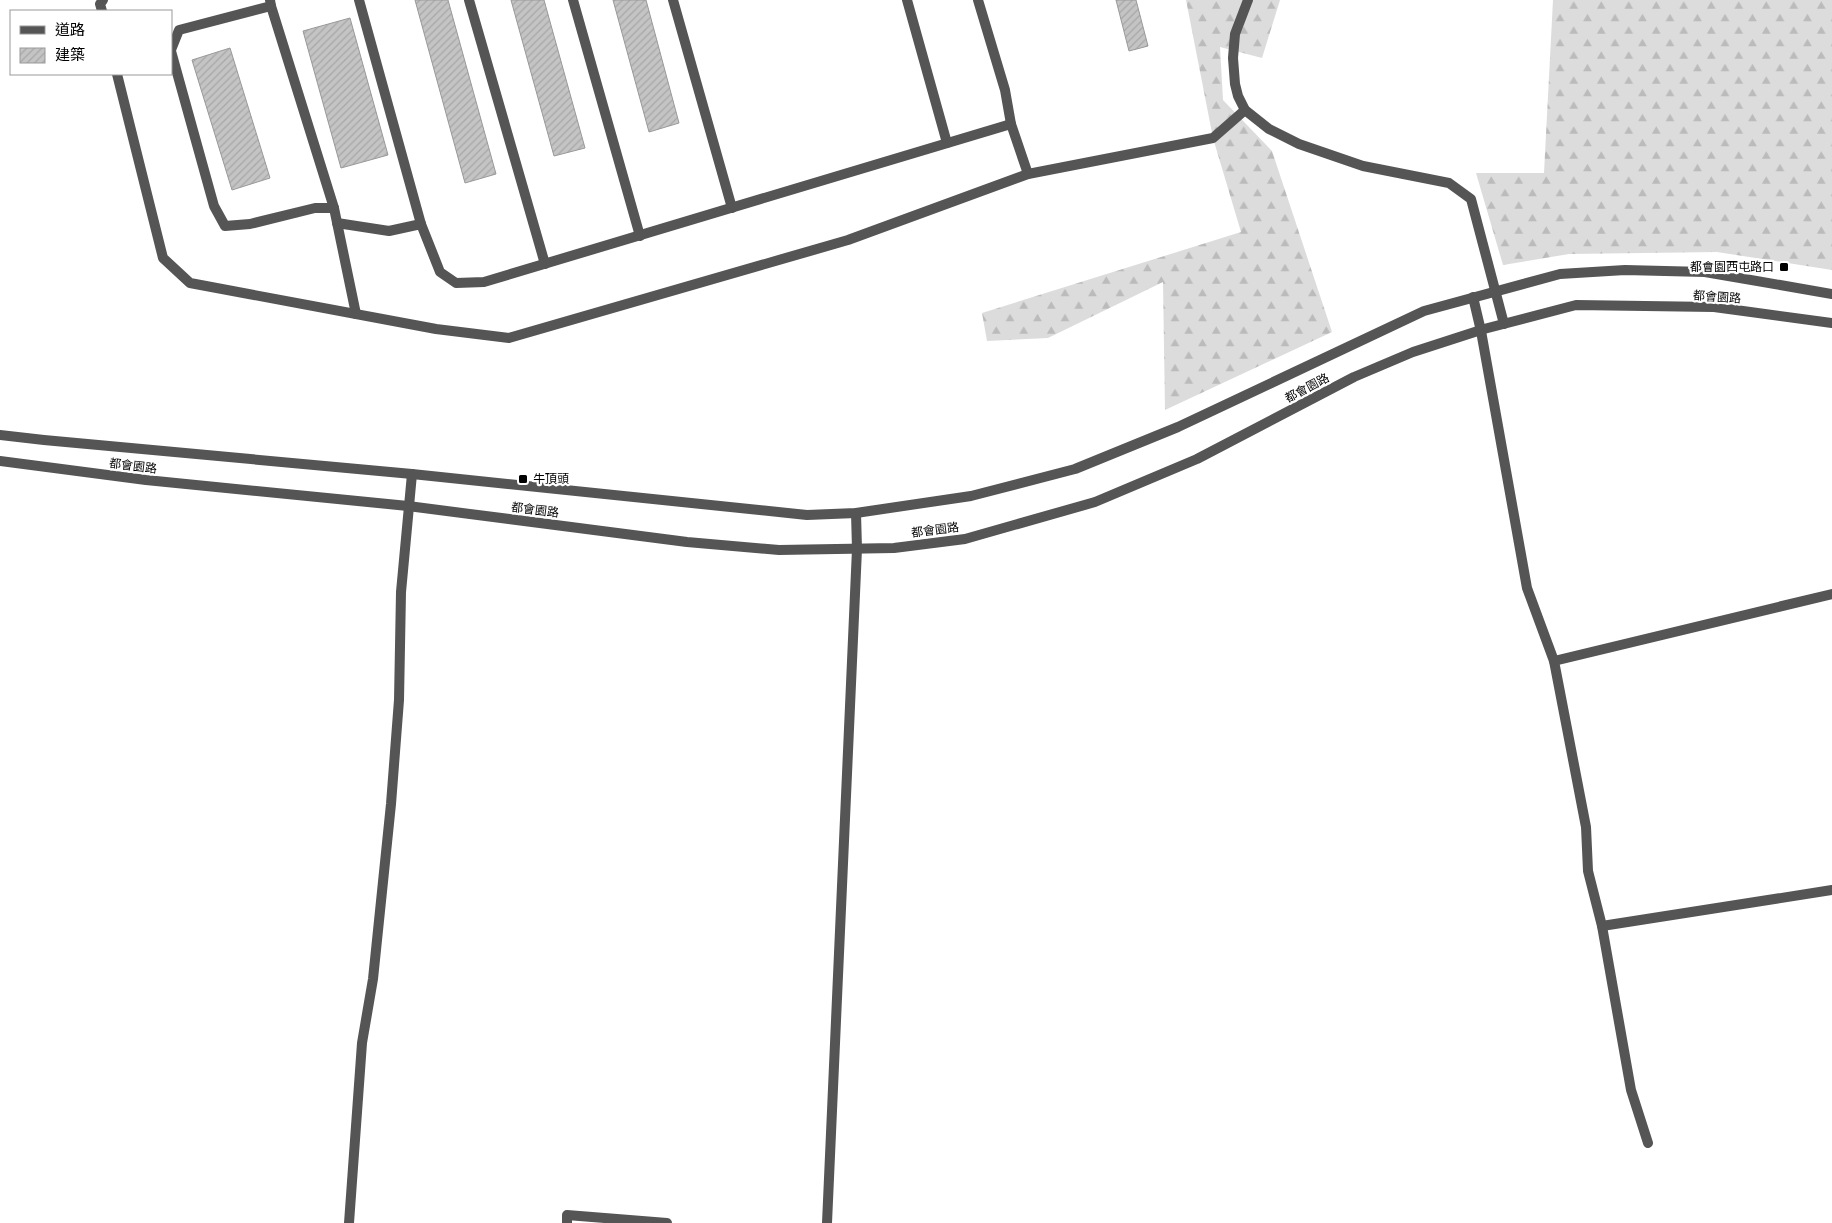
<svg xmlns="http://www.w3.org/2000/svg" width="1832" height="1223" font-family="Raleway,'Noto Sans TC',sans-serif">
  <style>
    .forest { fill: url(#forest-firs) }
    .building { fill: url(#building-hatch); stroke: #999 }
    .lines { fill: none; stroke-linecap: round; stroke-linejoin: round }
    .service { stroke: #555; stroke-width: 10 }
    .minor { stroke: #555; stroke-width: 10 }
    .tertiary { stroke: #555; stroke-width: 10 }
    .poi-dot { fill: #000; stroke: #fff; stroke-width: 2 }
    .labels { text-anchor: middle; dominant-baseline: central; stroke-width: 4.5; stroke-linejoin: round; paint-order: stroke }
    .poi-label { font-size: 12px; fill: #000; stroke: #fff; text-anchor: end }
    .street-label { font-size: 12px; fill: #000; stroke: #fff }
  </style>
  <defs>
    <pattern id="forest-firs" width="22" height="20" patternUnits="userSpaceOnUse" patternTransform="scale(1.25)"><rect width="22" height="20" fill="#dcdcdc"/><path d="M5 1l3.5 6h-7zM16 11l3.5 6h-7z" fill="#bbb"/></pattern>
    <pattern id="building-hatch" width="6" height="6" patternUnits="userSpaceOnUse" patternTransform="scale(1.25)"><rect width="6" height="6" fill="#c4c4c4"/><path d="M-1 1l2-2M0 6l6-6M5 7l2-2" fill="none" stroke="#a7a7a7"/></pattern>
  </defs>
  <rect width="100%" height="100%" fill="#fff"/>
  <g class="forest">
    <polygon points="1186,0 1280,0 1262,58 1220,47 1223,100 1272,151 1332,332 1165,410 1163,282 1048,338 987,341 982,313 1241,232 1213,138"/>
    <polygon points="1553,0 1832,0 1832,270 1717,252 1569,254 1503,265 1476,173 1544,173"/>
  </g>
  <g class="building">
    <polygon points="415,0 448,0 496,174 465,183"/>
    <polygon points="511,0 544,0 585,148 554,156"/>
    <polygon points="613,0 646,0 679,123 649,132"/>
    <polygon points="1116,0 1136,0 1148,46 1129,51"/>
    <polygon points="350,18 388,155 341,168 303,31"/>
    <polygon points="230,48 270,178 232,190 192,60"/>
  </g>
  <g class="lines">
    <g class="service">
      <polyline points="359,0 421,224"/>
      <polyline points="469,0 545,264"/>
      <polyline points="573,0 640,236"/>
      <polyline points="673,0 732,208"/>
      <polyline points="907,0 947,143"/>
      <polyline points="978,0 1005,90 1011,124 1028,174"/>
      <polyline points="1248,0 1235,34 1233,58 1235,84 1238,96 1245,110 1269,129 1299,144 1363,166 1449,183 1471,199 1504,324"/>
      <polyline points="271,6 334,208 356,314"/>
      <polyline points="102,11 100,4 103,0"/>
      <polyline points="171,50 179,30 271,6 270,0"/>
      <polyline points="171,51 214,206 225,226 250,224 315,208 334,208"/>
      <polyline points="117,74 163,258 190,283 436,329 509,338 848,240 1028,174 1213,138 1245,110"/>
      <polyline points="337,223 389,231 421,224 440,272 456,283 484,282 1011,124"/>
      <polyline points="1473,297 1481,331 1527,588 1554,661 1586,827 1588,871 1602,926 1631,1090 1648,1143"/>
      <polyline points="1554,661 1832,594"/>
      <polyline points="1602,926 1832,890"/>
      <polyline points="349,1223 362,1043 373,979 391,804 399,700 401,592 412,474"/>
      <polyline points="567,1223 567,1215 667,1223"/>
    </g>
    <polyline class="minor" points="827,1223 857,549 856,513"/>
    <g class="tertiary">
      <polyline points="0,435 44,440 412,474 807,515 856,513 971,496 1075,469 1178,427 1424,311 1560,274 1625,270 1705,272 1832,294"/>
      <polyline points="0,461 146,480 408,506 687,542 779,550 894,548 965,539 1095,502 1197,459 1354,377 1413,352 1484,329 1576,305 1714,307 1832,323"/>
    </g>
  </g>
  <g class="poi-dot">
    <rect x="1779" y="262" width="10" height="10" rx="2.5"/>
    <rect x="518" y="474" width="10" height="10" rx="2.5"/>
  </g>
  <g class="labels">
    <g class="poi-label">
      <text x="1774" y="267">都會園西屯路口</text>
      <text x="533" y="479" text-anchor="start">牛頂頭</text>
    </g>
    <g class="street-label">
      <text transform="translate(1717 297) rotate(4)">都會園路</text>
      <text transform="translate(1307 388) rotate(-28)">都會園路</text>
      <text transform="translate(133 466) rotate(7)">都會園路</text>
      <text transform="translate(535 510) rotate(7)">都會園路</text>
      <text transform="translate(935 530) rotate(-7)">都會園路</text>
    </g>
  </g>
  <rect x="10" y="10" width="162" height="65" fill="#ffffff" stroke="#999999"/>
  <rect x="20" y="26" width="25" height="8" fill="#555555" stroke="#999999"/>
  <text x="55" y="35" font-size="15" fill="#000000">道路</text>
  <rect x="20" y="48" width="25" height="15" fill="url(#building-hatch)" stroke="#999999"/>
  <text x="55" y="60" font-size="15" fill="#000000">建築</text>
</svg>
